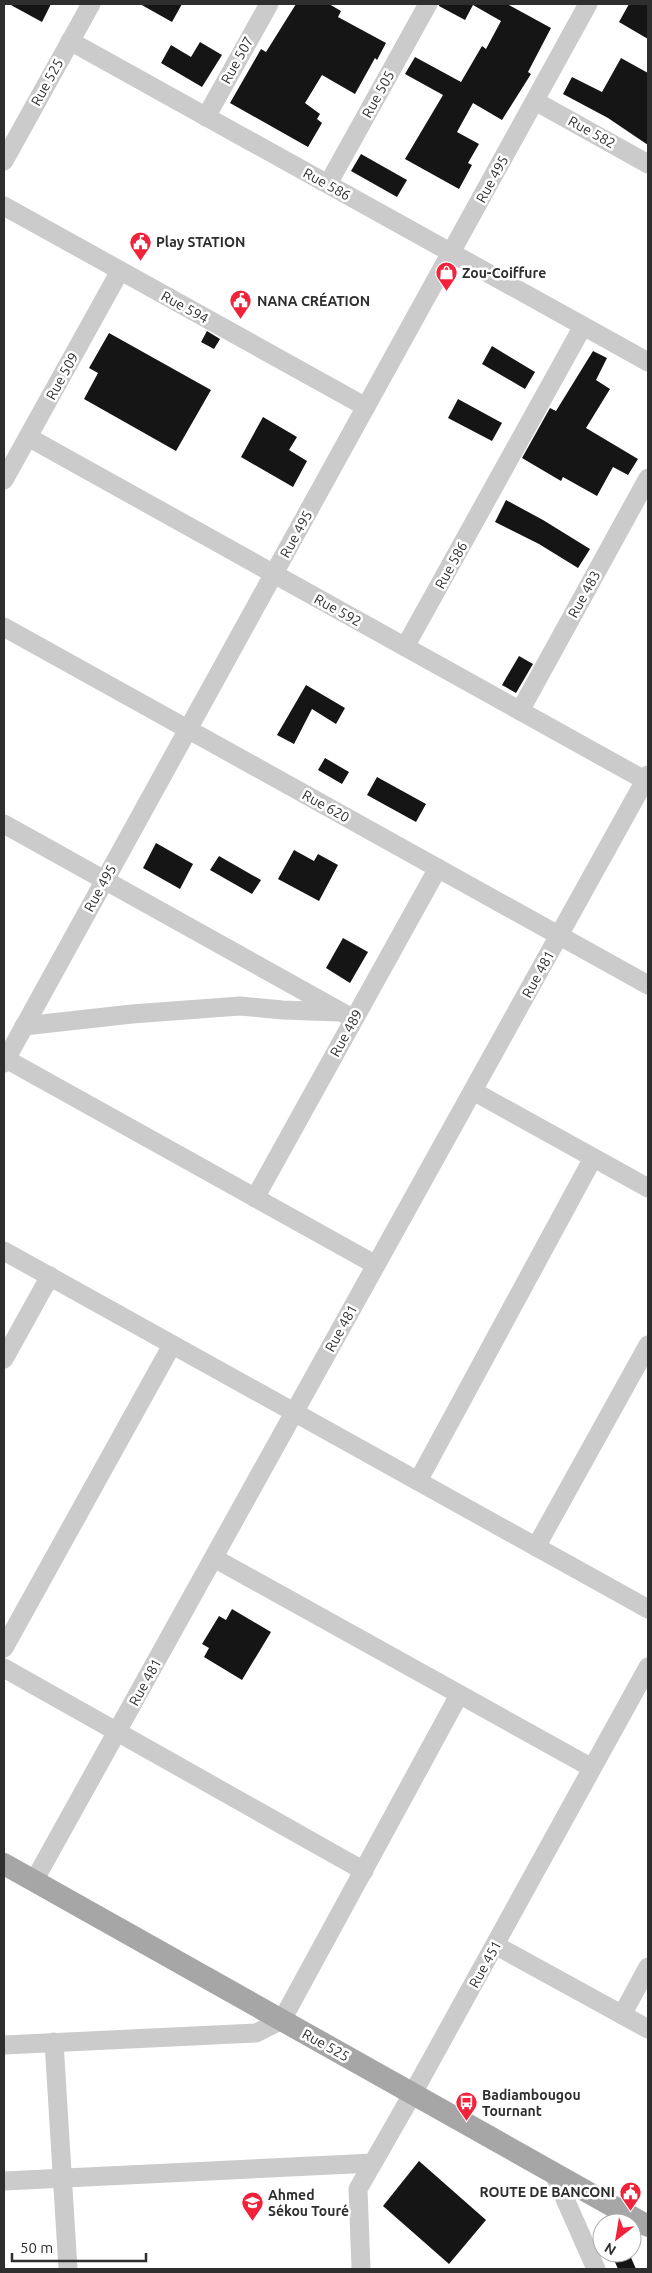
<svg xmlns="http://www.w3.org/2000/svg" width="652" height="2273" font-family="Ubuntu,sans-serif">
  <style>
    .building { fill: #151515 }
    .lines { fill: none; stroke-linecap: round; stroke-linejoin: round }
    .minor { stroke: #cbcbcb; stroke-width: 19 }
    .major { stroke: #a6a6a6; stroke-width: 22 }
    .labels { text-anchor: middle; dominant-baseline: central; stroke-width: 5; stroke-linejoin: round; paint-order: stroke }
    .street-label { font-size: 14px; fill: #2e2e2e; stroke: #fff }
    .poi-label { font-size: 14px; font-weight: bold; fill: #2e2e2e; stroke: #fff; text-anchor: start }
  </style>
  <rect width="100%" height="100%" fill="#fff"/>
  <g class="building">
    <polygon points="9,4 51,4 42,22"/>
    <polygon points="140,4 182,4 172,22"/>
    <polygon points="296,4 329,4 341,11 338,17 386,43 377,60 375,58 355,94 322,75 305,103 320,114 317,119 322,123 308,147 230,103 261,49 266,52"/>
    <polygon points="439,4 507,4 551,28 528,72 531,74 502,120 473,103 457,132 479,144 468,163 472,165 459,189 405,159 443,95 405,74 415,57 461,82 482,46 486,49 501,21 473,5 465,20 439,6"/>
    <polygon points="629,4 648,4 648,39 619,22"/>
    <polygon points="200,42 222,55 202,87 161,63 171,45 191,57"/>
    <polygon points="621,58 648,73 648,145 608,118 563,94 572,77 602,92"/>
    <polygon points="361,154 407,180 397,197 351,171"/>
    <polygon points="207,331 220,339 214,349 201,342"/>
    <polygon points="109,333 211,390 176,451 84,399 98,373 89,368"/>
    <polygon points="492,346 535,372 525,389 482,364"/>
    <polygon points="593,351 607,358 596,380 610,389 586,428 638,459 628,475 613,467 597,496 563,477 561,481 522,458 550,408 556,411"/>
    <polygon points="458,399 502,423 492,441 448,418"/>
    <polygon points="263,417 297,437 289,450 307,461 293,487 241,457"/>
    <polygon points="506,500 543,520 590,549 578,568 539,544 495,522"/>
    <polygon points="519,656 533,664 516,693 502,685"/>
    <polygon points="306,685 345,708 336,724 312,709 294,744 277,735"/>
    <polygon points="325,758 349,772 342,784 318,770"/>
    <polygon points="377,777 426,804 416,822 367,795"/>
    <polygon points="156,843 193,864 180,889 143,868"/>
    <polygon points="294,850 314,861 318,854 338,865 319,901 278,879"/>
    <polygon points="219,856 261,880 252,894 210,870"/>
    <polygon points="343,938 368,952 350,983 326,968"/>
    <polygon points="232,1609 271,1632 242,1680 204,1657 209,1648 202,1644 219,1616 226,1620"/>
    <polygon points="419,2161 486,2220 449,2264 383,2206"/>
    <polygon points="611,2253 629,2253 636,2269 618,2269"/>
  </g>
  <g class="lines">
    <g class="minor">
      <polyline points="70,41 648,362"/>
      <polyline points="535,101 648,164"/>
      <polyline points="206,117 269,4"/>
      <polyline points="4,161 91,4"/>
      <polyline points="328,184 428,4"/>
      <polyline points="4,206 366,407"/>
      <polyline points="28,437 648,782"/>
      <polyline points="4,480 120,271"/>
      <polyline points="4,627 648,985"/>
      <polyline points="405,647 583,326"/>
      <polyline points="520,711 648,478"/>
      <polyline points="4,824 354,1019"/>
      <polyline points="24,1026 132,1014 240,1006 283,1010 339,1012"/>
      <polyline points="6,1059 376,1265"/>
      <polyline points="4,1063 588,4"/>
      <polyline points="473,1091 648,1188"/>
      <polyline points="255,1198 438,868"/>
      <polyline points="4,1251 648,1609"/>
      <polyline points="4,1359 50,1276"/>
      <polyline points="418,1481 593,1158"/>
      <polyline points="536,1547 648,1345"/>
      <polyline points="214,1558 592,1768"/>
      <polyline points="4,1648 172,1345"/>
      <polyline points="4,1668 364,1871"/>
      <polyline points="34,1881 648,775"/>
      <polyline points="495,1945 648,2029"/>
      <polyline points="622,2015 648,1967"/>
      <polyline points="54,2042 68,2269"/>
      <polyline points="4,2045 256,2033 282,2020 459,1695"/>
      <polyline points="553,2172 596,2269"/>
      <polyline points="4,2181 373,2163"/>
      <polyline points="361,2269 358,2189 413,2093 648,1667"/>
    </g>
    <polyline class="major" points="4,1864 648,2226"/>
  </g>
  <defs>
    <symbol id="civic-pin" viewBox="-11 -11 22 30"><path d="M0 17L-7.5 6A9.5 9.5 0 1 1 7.5 6Z" fill="#f3223b" stroke="#fff"/><path d="M-.6-6.5H3V-4.5H.6V-3L4-1V1h2V6H-6V1h2V-1L-.6-3ZM-1.2 2.5V6h2.4V2.5Z" fill="#fff"/></symbol>
    <symbol id="shop-pin" viewBox="-11 -11 22 30"><path d="M0 17L-7.5 6A9.5 9.5 0 1 1 7.5 6Z" fill="#f3223b" stroke="#fff"/><path d="M-5-2.5h2.3a2.7 3.5 0 0 1 5.4 0H5L5.5 6h-11ZM-1.5-2.5h3a1.5 2.3 0 0 0-3 0Z" fill="#fff"/></symbol>
    <symbol id="bus-pin" viewBox="-11 -11 22 30"><path d="M0 17L-7.5 6A9.5 9.5 0 1 1 7.5 6Z" fill="#f3223b" stroke="#fff"/><path d="M-5-6H5V4H4V6H2V4H-2V6H-4V4H-5ZM-3.5-4V0h7V-4ZM-3.5 1.2v1.5H-2V1.2ZM2 1.2v1.5H3.5V1.2Z" fill="#fff"/></symbol>
    <symbol id="school-pin" viewBox="-11 -11 22 30"><path d="M0 17L-7.5 6A9.5 9.5 0 1 1 7.5 6Z" fill="#f3223b" stroke="#fff"/><path d="M0-5L7-2L0 1L-7-2ZM-4 1L0 2.5L4 1V4Q0 6-4 4Z" fill="#fff"/></symbol>
  </defs>
  <g fill-rule="evenodd">
    <use href="#civic-pin" x="128" y="230" width="25" height="34"/>
    <use href="#shop-pin" x="434" y="260" width="25" height="34"/>
    <use href="#civic-pin" x="228" y="288" width="25" height="34"/>
    <use href="#bus-pin" x="454" y="2090" width="25" height="34"/>
    <use href="#civic-pin" x="618" y="2180" width="25" height="34"/>
    <use href="#school-pin" x="240" y="2190" width="25" height="34"/>
  </g>
  <g class="labels">
    <g class="street-label">
      <text transform="translate(237 60) rotate(-61)">Rue 507</text>
      <text transform="translate(47 82) rotate(-61)">Rue 525</text>
      <text transform="translate(378 94) rotate(-61)">Rue 505</text>
      <text transform="translate(592 132) rotate(29)">Rue 582</text>
      <text transform="translate(492 179) rotate(-61)">Rue 495</text>
      <text transform="translate(327 184) rotate(29)">Rue 586</text>
      <text transform="translate(185 307) rotate(29)">Rue 594</text>
      <text transform="translate(62 376) rotate(-61)">Rue 509</text>
      <text transform="translate(296 534) rotate(-61)">Rue 495</text>
      <text transform="translate(451 565) rotate(-61)">Rue 586</text>
      <text transform="translate(584 594) rotate(-61)">Rue 483</text>
      <text transform="translate(338 610) rotate(29)">Rue 592</text>
      <text transform="translate(326 806) rotate(29)">Rue 620</text>
      <text transform="translate(100 888) rotate(-61)">Rue 495</text>
      <text transform="translate(538 974) rotate(-61)">Rue 481</text>
      <text transform="translate(346 1033) rotate(-61)">Rue 489</text>
      <text transform="translate(341 1328) rotate(-61)">Rue 481</text>
      <text transform="translate(145 1682) rotate(-61)">Rue 481</text>
      <text transform="translate(485 1964) rotate(-61)">Rue 451</text>
      <text transform="translate(326 2045) rotate(29)">Rue 525</text>
    </g>
    <g class="poi-label">
      <text x="156" y="242">Play STATION</text>
      <text x="462" y="273">Zou-Coiffure</text>
      <text x="257" y="301">NANA CRÉATION</text>
      <text x="482" y="2095">Badiambougou<tspan x="482" dy="16">Tournant</tspan></text>
      <text x="615" y="2192" text-anchor="end">ROUTE DE BANCONI</text>
      <text x="268" y="2195">Ahmed<tspan x="268" dy="16">Sékou Touré</tspan></text>
    </g>
  </g>
  <rect width="652" height="2273" fill="none" stroke="#2e2e2e" stroke-width="10"/>
  <g transform="translate(617 2238) rotate(211)"><circle r="24" fill="#ffffff" stroke="#ababab"/>
  <path d="M0-4L9 19L0 12L-9 19Z" fill="#f3223b"/>
  <text y="-8" font-size="14" font-weight="bold" text-anchor="middle" fill="#2e2e2e">N</text>
  </g>
  <path d="M12 2253v8h134v-8" fill="none" stroke="#2e2e2e" stroke-width="2.5"/>
  <text x="20" y="2253" font-size="15" fill="#2e2e2e" stroke="#ffffff" stroke-width="4" paint-order="stroke">50 m</text>
</svg>
